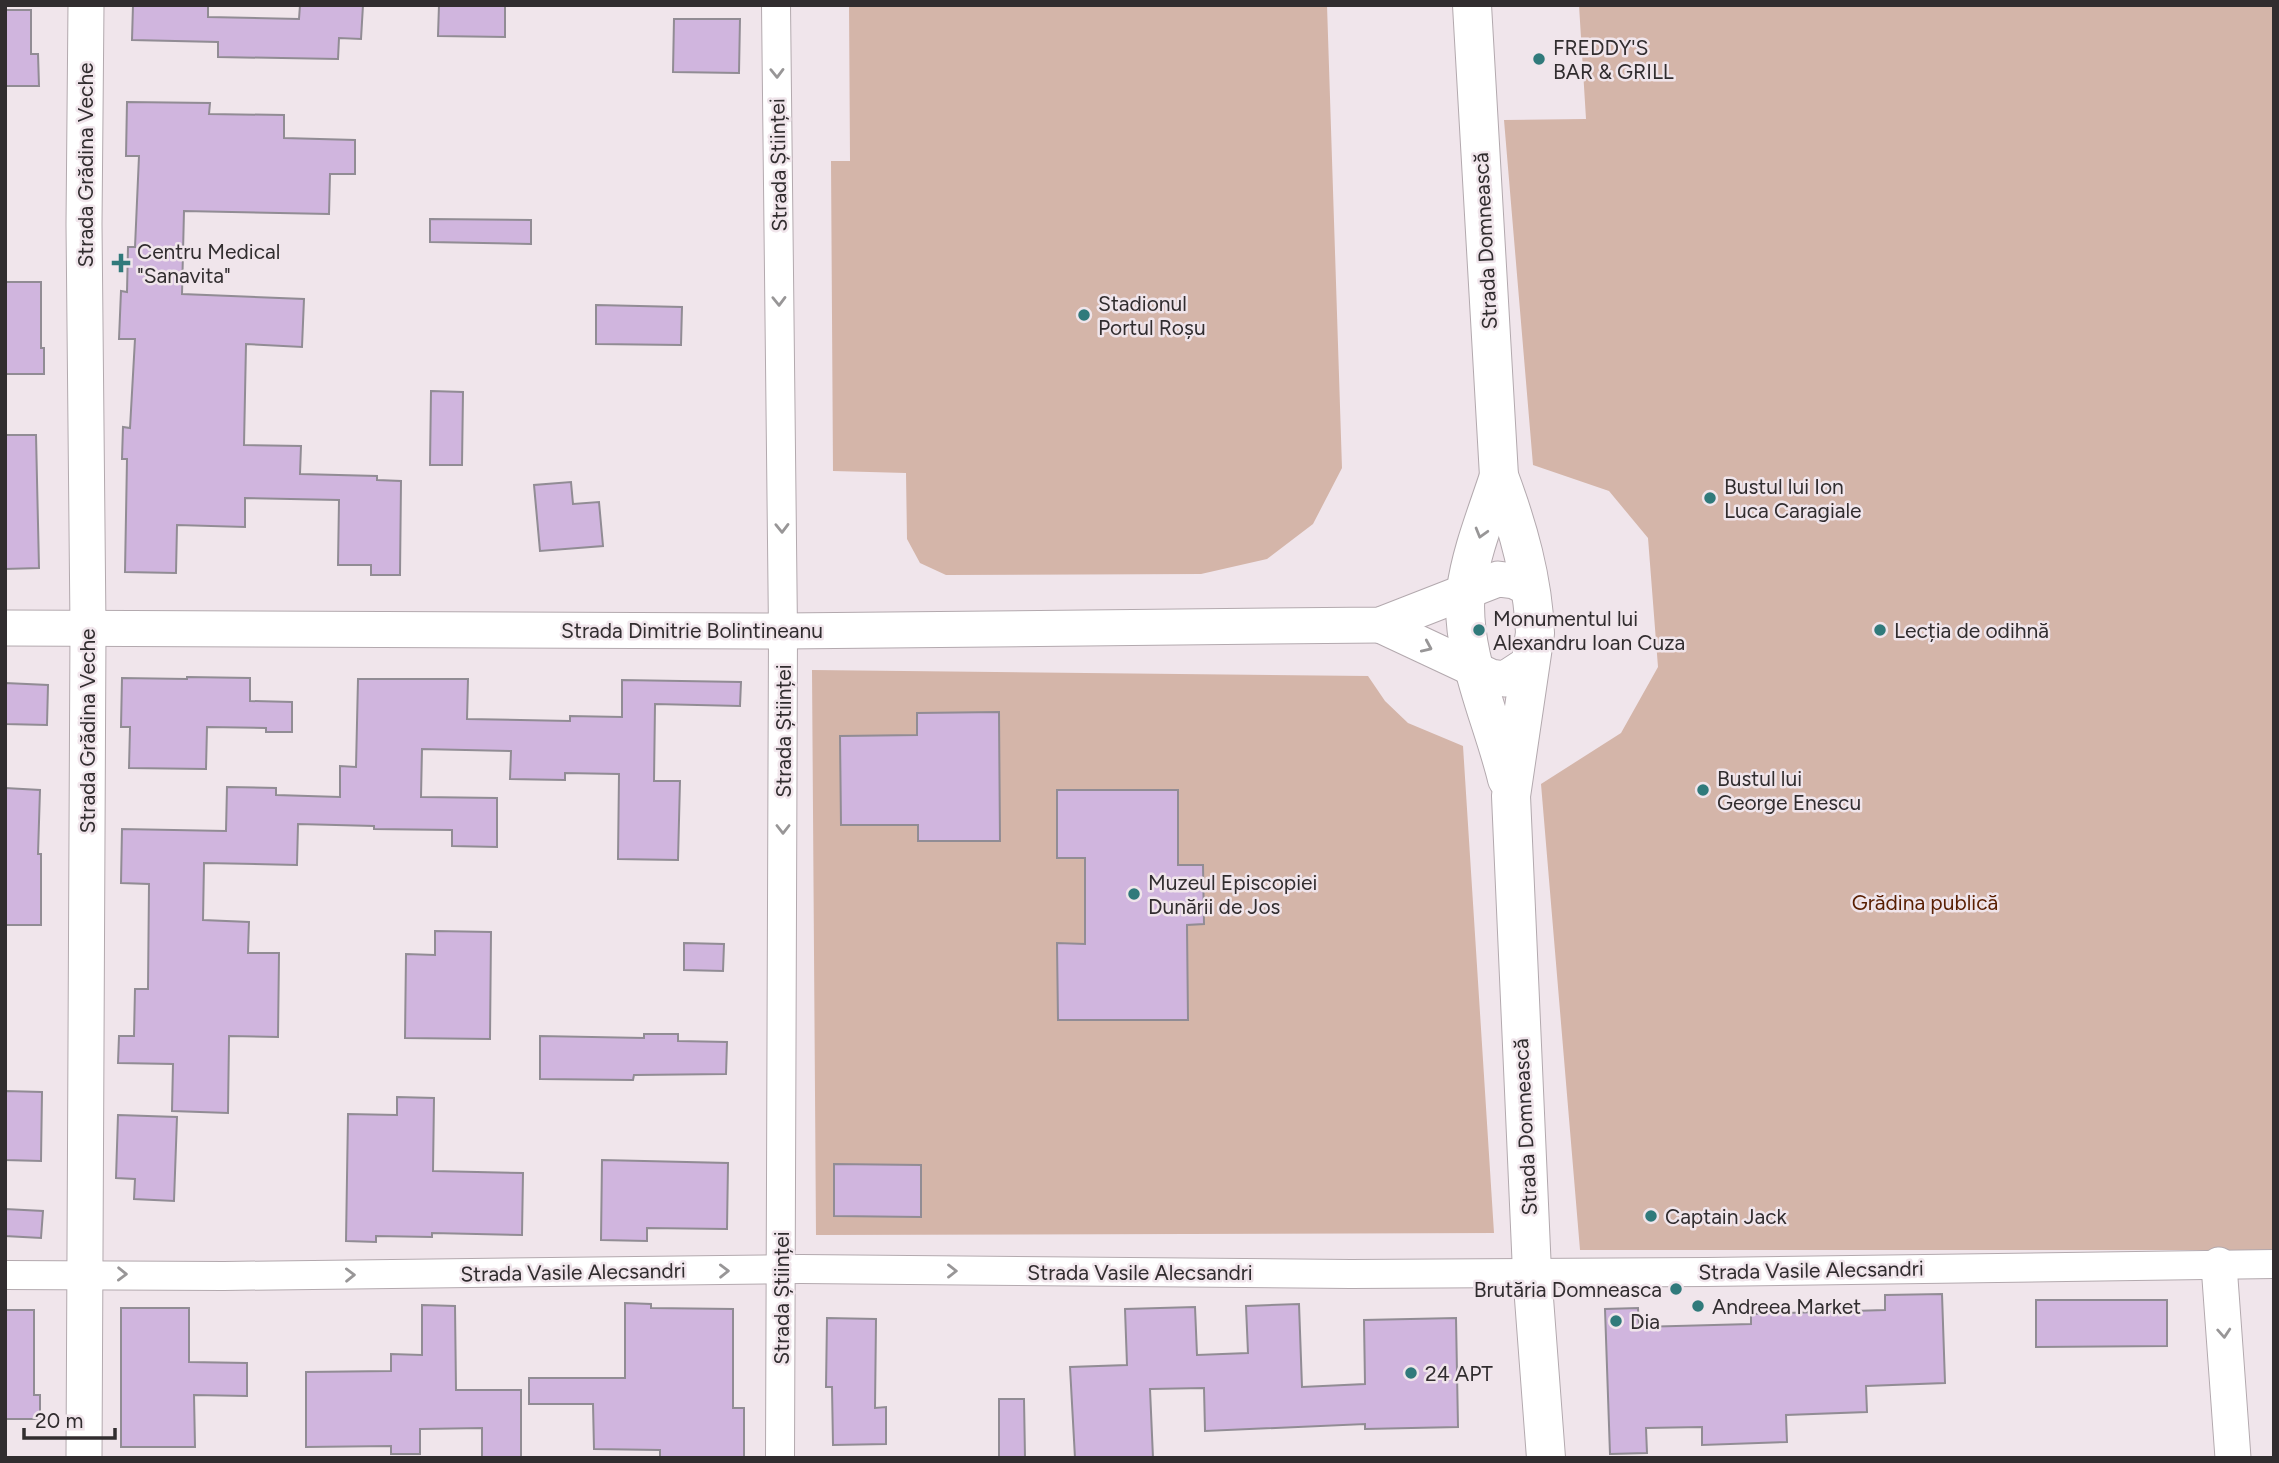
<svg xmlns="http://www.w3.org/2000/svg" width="2279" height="1463" font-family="Figtree,sans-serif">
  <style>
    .green { fill: #d4b5a9 }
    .building { fill: #d0b5de; stroke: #918c94; stroke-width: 2 }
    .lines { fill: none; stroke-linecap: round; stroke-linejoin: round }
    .minor-casing { stroke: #b3a9ae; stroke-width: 30 }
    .tertiary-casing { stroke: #b3a9ae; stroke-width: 37 }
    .secondary-casing { stroke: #b3a9ae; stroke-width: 40 }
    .minor { stroke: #fff; stroke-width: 28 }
    .tertiary { stroke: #fff; stroke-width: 35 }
    .secondary { stroke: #fff; stroke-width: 38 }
    .oneway { stroke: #989697 }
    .poi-dot { fill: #307a7b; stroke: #f0e5eb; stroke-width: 2.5 }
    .labels { text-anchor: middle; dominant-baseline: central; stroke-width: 5; stroke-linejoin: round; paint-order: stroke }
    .poi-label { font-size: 21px; fill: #312d2f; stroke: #f0e5eb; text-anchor: start }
    .street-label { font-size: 21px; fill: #312d2f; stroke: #f0e5eb }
    .park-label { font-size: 21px; fill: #591f02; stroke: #f0e5eb }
  </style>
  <rect width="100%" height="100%" fill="#f0e5eb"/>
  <g class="green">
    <polygon points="849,5 1327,5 1342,468 1313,524 1267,559 1201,574 946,575 920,563 907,539 906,473 833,471 831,161 850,161"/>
    <polygon points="1579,5 2274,5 2274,1250 1580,1250 1541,784 1621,733 1658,667 1648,538 1609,491 1533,465 1504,120 1586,119"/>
    <polygon points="812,670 1368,676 1385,701 1408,723 1463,746 1494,1233 816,1235"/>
  </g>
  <g class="building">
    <polygon points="133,5 208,5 208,17 299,19 300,5 363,5 361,39 339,38 338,59 218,57 218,42 132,40"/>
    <polygon points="439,5 505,5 505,37 438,36"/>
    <polygon points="5,10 31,10 31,54 38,54 39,86 5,86"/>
    <polygon points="674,19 740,19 739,73 673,72"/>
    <polygon points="127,102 210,103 209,114 284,115 284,138 355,140 355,174 330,174 329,214 184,211 182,294 304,299 302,347 246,344 244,445 301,446 300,474 377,476 377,480 401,481 400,575 371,575 371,565 338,565 339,500 245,498 245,527 177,525 176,573 125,572 127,459 122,459 123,427 130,428 135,339 119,339 121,291 127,292 128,247 135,247 139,156 126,156"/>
    <polygon points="430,219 531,220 531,244 430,242"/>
    <polygon points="5,282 41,282 41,348 44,348 44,374 5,374"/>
    <polygon points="596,305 682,307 681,345 596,344"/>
    <polygon points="431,391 463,392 462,465 430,465"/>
    <polygon points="5,435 36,435 39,568 5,569"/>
    <polygon points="571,482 573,504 599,502 603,546 540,551 534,485"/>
    <polygon points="187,677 250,678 250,701 292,702 292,732 266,732 266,728 207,727 206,769 129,768 130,727 121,727 122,678 187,679"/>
    <polygon points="358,679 468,679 467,719 570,721 570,716 622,717 622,680 741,682 740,706 655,704 654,781 680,781 678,860 618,859 619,774 565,773 565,780 510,779 511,751 422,749 421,797 497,798 497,847 452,846 452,830 374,829 374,826 298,824 297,865 204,863 203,920 249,922 248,953 279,953 278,1037 229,1036 228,1113 172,1111 173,1064 118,1063 119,1036 134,1036 135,989 148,989 149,884 121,883 122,829 226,831 227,787 276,788 276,795 340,797 340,766 356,767"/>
    <polygon points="5,683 48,685 47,725 5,724"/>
    <polygon points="999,712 1000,841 918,841 918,825 841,825 840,736 917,735 917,713"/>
    <polygon points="5,788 40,790 38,854 41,854 41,925 5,925"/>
    <polygon points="1057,790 1178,790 1178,865 1203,865 1204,924 1187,925 1188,1020 1058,1020 1057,943 1085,944 1085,858 1057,858"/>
    <polygon points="435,931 491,932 490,1039 405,1038 406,954 435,955"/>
    <polygon points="684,943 724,944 723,971 684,970"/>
    <polygon points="644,1034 678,1034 678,1041 727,1042 726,1074 634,1075 633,1080 540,1079 540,1036 644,1038"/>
    <polygon points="5,1091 42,1092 41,1161 5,1160"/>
    <polygon points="397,1097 434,1098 433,1171 523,1173 522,1235 432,1233 432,1237 376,1236 376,1242 346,1241 348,1114 397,1115"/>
    <polygon points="118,1115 177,1117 174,1201 134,1199 135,1179 116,1178"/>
    <polygon points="602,1160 728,1163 727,1229 647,1228 647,1241 601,1240"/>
    <polygon points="834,1164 921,1165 921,1217 834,1216"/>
    <polygon points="5,1209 43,1211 41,1238 5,1236"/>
    <polygon points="1942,1294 1945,1383 1866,1386 1867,1412 1786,1415 1787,1442 1702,1445 1702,1427 1646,1428 1647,1453 1610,1454 1605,1309 1638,1308 1639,1327 1751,1324 1751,1314 1885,1310 1885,1295"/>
    <polygon points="2036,1300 2167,1300 2167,1346 2036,1347"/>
    <polygon points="625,1303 651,1304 651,1308 733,1309 733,1408 744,1408 744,1458 660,1458 660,1450 594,1449 593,1404 529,1404 529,1378 625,1378"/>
    <polygon points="1299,1304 1302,1387 1365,1384 1364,1320 1456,1318 1458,1427 1365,1429 1365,1424 1205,1431 1204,1388 1150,1389 1153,1458 1075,1458 1070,1367 1127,1365 1125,1309 1195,1307 1197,1355 1248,1353 1246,1306"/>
    <polygon points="422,1305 455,1306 456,1390 521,1390 521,1458 482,1458 482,1428 420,1429 420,1454 391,1454 391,1446 306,1447 306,1372 391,1371 391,1354 422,1355"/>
    <polygon points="121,1308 189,1308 189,1362 247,1363 247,1396 194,1395 195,1447 121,1447"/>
    <polygon points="5,1310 34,1310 34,1395 40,1395 40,1419 5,1419"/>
    <polygon points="827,1318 876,1319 875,1408 886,1407 886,1444 833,1445 832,1387 826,1387"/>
    <polygon points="999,1399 1024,1399 1025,1458 999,1458"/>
  </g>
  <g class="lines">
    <defs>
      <g id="minor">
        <polyline points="776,5 783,631 780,1458"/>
        <polyline points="5,1275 224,1276 801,1269 1351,1274 1707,1272 2274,1264"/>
      </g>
      <g id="tertiary">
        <polyline points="1380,625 1491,677 1505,679 1531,662"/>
        <polyline points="5,628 783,631 1380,625 1498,579 1514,581 1531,589"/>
        <polyline points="2219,1265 2233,1458"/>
        <polyline points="84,1458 88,628 84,224 86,5"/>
      </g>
      <g id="secondary">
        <path d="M1472 5 1499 476C1518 527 1533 579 1535 633L1511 796 1532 1272 1546 1458"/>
        <path d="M1499 476C1487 513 1471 552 1466 590 1459 651 1493 720 1507 779"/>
      </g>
    </defs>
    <use href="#minor" class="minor-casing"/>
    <use href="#tertiary" class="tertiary-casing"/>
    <use href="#secondary" class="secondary-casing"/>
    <use href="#minor" class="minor"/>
    <use href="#tertiary" class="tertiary"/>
    <use href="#secondary" class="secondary"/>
  </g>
  <defs><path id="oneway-chevron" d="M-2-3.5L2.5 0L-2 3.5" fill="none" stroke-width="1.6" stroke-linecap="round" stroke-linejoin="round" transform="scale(1.75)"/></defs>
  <g class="oneway">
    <use href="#oneway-chevron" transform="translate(777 73) rotate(89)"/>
    <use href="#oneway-chevron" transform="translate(779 301) rotate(89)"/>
    <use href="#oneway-chevron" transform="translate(782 528) rotate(89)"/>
    <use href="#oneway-chevron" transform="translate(1481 533) rotate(106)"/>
    <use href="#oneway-chevron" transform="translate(1427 647) rotate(24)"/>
    <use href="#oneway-chevron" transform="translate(783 829) rotate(90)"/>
    <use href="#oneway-chevron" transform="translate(724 1271) rotate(-1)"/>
    <use href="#oneway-chevron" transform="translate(952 1271)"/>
    <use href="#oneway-chevron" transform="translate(122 1274) rotate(1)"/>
    <use href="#oneway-chevron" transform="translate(350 1275) rotate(-1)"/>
    <use href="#oneway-chevron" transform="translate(2224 1333) rotate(86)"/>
  </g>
  <g class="poi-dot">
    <circle cx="1539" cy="59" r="7"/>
    <path d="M117.5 252.5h7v7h7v7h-7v7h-7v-7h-7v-7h7z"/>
    <circle cx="1084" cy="315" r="7"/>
    <circle cx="1710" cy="498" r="7"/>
    <circle cx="1479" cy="630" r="7"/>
    <circle cx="1880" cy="630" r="7"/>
    <circle cx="1703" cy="790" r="7"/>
    <circle cx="1134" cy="894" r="7"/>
    <circle cx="1651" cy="1216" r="7"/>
    <circle cx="1676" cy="1289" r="7"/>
    <circle cx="1698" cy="1306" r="7"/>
    <circle cx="1616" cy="1321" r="7"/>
    <circle cx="1411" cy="1373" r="7"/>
  </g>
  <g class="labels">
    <g class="poi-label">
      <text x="1553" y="47">FREDDY'S<tspan x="1553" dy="24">BAR &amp; GRILL</tspan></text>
      <text x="137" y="251">Centru Medical<tspan x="137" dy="24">"Sanavita"</tspan></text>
      <text x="1098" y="303">Stadionul<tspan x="1098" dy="24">Portul Roșu</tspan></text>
      <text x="1724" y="486">Bustul lui Ion<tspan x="1724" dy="24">Luca Caragiale</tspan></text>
      <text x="1493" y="618">Monumentul lui<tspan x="1493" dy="24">Alexandru Ioan Cuza</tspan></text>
      <text x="1894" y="630">Lecția de odihnă</text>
      <text x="1717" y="778">Bustul lui<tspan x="1717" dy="24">George Enescu</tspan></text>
      <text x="1148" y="882">Muzeul Episcopiei<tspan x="1148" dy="24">Dunării de Jos</tspan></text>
      <text x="1665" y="1216">Captain Jack</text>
      <text x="1662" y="1289" text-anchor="end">Brutăria Domneasca</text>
      <text x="1712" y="1306">Andreea Market</text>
      <text x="1630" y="1321">Dia</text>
      <text x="1425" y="1373">24 APT</text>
    </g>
    <g class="street-label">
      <text transform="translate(85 165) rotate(-90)">Strada Grădina Veche</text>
      <text transform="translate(778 165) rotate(-91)">Strada Științei</text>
      <text transform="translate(1485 241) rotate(-93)">Strada Domnească</text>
      <text x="692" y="630">Strada Dimitrie Bolintineanu</text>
      <text transform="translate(87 731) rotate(-90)">Strada Grădina Veche</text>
      <text transform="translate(783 731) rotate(-90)">Strada Științei</text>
      <text transform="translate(1525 1127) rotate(-93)">Strada Domnească</text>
      <text transform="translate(1811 1270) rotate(-1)">Strada Vasile Alecsandri</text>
      <text transform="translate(573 1272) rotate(-1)">Strada Vasile Alecsandri</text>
      <text x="1140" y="1272">Strada Vasile Alecsandri</text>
      <text transform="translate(781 1298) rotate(-90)">Strada Științei</text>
    </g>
    <g class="park-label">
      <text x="1925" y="902">Grădina publică</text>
    </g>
  </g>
  <rect width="2279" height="1463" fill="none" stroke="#312d2f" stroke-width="14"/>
  <path d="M24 1428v10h91v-10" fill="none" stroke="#312d2f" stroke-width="3.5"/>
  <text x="35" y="1428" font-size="21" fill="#312d2f" stroke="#f0e5eb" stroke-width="5" paint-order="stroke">20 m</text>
</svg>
